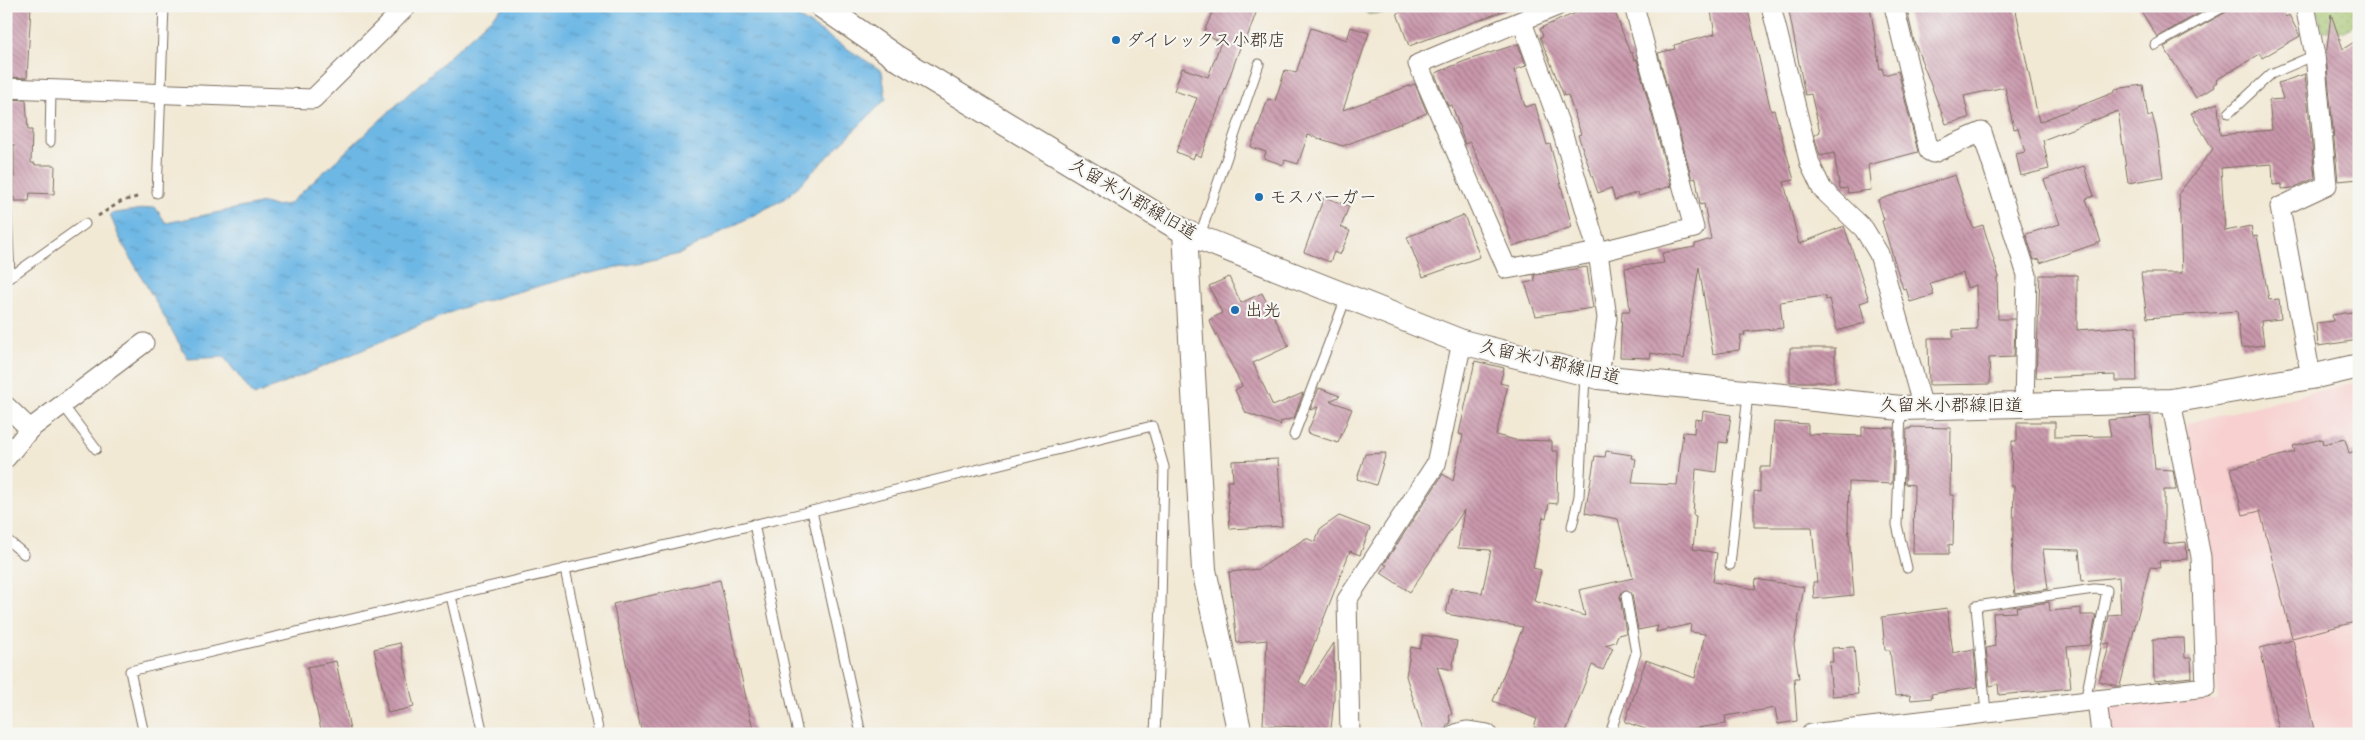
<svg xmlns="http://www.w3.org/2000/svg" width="2365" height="740" font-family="'Balsamiq Sans','Klee One',sans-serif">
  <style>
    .built { fill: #f7d0cf }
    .forest { fill: url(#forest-firs); stroke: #5e683e }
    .park { fill: url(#park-dots); stroke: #6e7644 }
    .water { fill: url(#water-ripples); stroke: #547082 }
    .building { fill: url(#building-back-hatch) }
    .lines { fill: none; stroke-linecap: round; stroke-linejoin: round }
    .service-casing { stroke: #7b6d5e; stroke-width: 11 }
    .minor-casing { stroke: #7b6d5e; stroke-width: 21 }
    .tertiary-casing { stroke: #7b6d5e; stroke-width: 26 }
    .path { stroke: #7b6d5e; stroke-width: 3; stroke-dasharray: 4 4; stroke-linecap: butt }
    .service { stroke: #fff; stroke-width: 9 }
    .minor { stroke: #fff; stroke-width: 19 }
    .tertiary { stroke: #fff; stroke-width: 24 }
    .poi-dot { fill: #1f6fb2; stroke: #f6f6f2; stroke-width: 2 }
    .labels { text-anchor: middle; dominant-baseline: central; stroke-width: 4.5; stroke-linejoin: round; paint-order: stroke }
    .poi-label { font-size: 18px; fill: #3b2a1e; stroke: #f6f6f2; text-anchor: start }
    .street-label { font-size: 18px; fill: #3b2a1e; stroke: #f6f6f2 }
  </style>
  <defs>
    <pattern id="forest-firs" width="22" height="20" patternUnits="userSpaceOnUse" patternTransform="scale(1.25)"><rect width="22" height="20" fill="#80a75e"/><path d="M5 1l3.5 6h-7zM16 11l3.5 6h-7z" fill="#6a884d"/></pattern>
    <pattern id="park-dots" width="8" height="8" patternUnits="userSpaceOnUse" patternTransform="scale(1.25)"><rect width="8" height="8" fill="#a1c16a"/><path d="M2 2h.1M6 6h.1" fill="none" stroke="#849d57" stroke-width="1.8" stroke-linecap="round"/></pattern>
    <pattern id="water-ripples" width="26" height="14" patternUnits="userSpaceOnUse" patternTransform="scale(1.25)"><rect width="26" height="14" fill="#6db7e5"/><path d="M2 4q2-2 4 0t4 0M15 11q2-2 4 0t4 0" fill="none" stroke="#5b95b9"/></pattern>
    <pattern id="building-back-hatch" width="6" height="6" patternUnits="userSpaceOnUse" patternTransform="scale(1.25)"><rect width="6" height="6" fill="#c997ab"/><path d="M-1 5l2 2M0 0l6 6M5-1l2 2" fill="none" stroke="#a47b8b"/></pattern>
  </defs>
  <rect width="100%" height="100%" fill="#f6f6f2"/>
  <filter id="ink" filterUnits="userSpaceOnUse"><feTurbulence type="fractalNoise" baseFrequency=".02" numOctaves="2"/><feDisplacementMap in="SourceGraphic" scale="10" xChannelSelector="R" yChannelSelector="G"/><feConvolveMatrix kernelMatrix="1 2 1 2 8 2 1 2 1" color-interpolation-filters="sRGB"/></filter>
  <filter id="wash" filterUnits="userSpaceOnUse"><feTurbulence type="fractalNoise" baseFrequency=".0096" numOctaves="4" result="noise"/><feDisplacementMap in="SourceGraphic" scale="20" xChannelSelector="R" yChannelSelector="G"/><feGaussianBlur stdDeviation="1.12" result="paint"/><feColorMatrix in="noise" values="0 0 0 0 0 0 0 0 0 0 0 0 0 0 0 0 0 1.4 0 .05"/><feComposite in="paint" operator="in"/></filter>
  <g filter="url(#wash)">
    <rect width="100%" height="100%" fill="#f2e9d5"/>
    <polygon class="built" points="2359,381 2359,734 2107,734 2106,710 2113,706 2218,700 2210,558 2185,429 2188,423"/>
    <polygon class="forest" points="1358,6 1400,6 1384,13 1368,14"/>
    <polygon class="park" points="2317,6 2359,6 2359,23 2345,31 2322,31"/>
    <polygon class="water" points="504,6 781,6 882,71 886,99 786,198 680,254 571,277 461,308 254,396 224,357 188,359 119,237 110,214 155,207 166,223 264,203 274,206 289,204"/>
    <g id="blocks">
      <g class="building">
        <polygon points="6,6 31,6 27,78 6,77"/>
        <polygon points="1215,6 1236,6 1256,13 1245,43 1242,42 1201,157 1195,154 1193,159 1176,152 1197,98 1174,91 1182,68 1208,77 1221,42 1203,34"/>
        <polygon points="1417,6 1511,6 1512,8 1409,46 1397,13"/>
        <polygon points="1592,6 1609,6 1611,13 1615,12 1630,53 1632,52 1634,60 1637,59 1671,186 1639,196 1638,192 1615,200 1611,188 1598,193 1578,135 1581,134 1568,95 1564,96 1540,37 1543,36 1540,29 1545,26"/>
        <polygon points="1710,6 1747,6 1771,111 1774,110 1794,180 1784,182 1799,244 1844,226 1869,300 1860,303 1865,323 1837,331 1829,299 1826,300 1825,296 1780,302 1783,328 1744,332 1745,335 1741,335 1739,350 1713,354 1699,267 1684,359 1651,353 1650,358 1620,357 1622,311 1630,311 1625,268 1664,263 1662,253 1695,247 1695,244 1711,239 1704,204 1700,205 1696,178 1692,179 1658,53 1675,49 1674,45 1715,34"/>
        <polygon points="1788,6 1870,6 1880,69 1882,68 1884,75 1898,71 1918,152 1868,165 1871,190 1848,193 1847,188 1840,189 1834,153 1820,156 1814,135 1820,132 1811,94 1805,95"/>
        <polygon points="1906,6 2015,6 2039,122 2115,92 2115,89 2143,85 2148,117 2152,114 2157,134 2163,177 2128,183 2118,111 2043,140 2049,169 2021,176 2016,154 2025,152 2018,128 2014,129 2005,87 1964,96 1969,118 1946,124 1914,41"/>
        <polygon points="2138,6 2212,6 2157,37"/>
        <polygon points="2231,6 2280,6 2286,17 2289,15 2300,36 2262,58 2260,54 2216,80 2217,82 2213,85 2214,87 2196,98 2164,47 2228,11"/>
        <polygon points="2331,14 2343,49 2359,39 2359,179 2338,181 2326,57"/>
        <polygon points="1351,27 1369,33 1343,110 1415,84 1427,113 1343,146 1308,135 1298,164 1285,160 1283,165 1264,158 1266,152 1251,147 1268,99 1275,101 1285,70 1296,73 1311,28 1347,40"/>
        <polygon points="1518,44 1526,66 1514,70 1525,107 1535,104 1547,145 1550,144 1572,227 1513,246 1499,203 1470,142 1465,144 1452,105 1448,106 1436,77 1436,73 1465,61"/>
        <polygon points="2305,74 2315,178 2293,188 2282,189 2282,184 2273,185 2272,164 2221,168 2225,231 2251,226 2253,237 2257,236 2269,300 2279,299 2281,319 2261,321 2264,345 2241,348 2237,311 2147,318 2141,273 2182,273 2179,193 2213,149 2191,113 2218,103 2220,135 2272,130 2269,100 2283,99 2278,83"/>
        <polygon points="6,99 26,100 28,130 32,130 31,163 35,163 35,165 55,165 54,194 30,193 29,201 14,201 14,145 6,144"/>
        <polygon points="2084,166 2094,196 2086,199 2101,242 2040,263 2040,259 2034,260 2026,234 2060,224 2044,180"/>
        <polygon points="1955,175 1973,228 1983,225 1999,277 1997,278 1998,319 2015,319 2014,357 1989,358 1990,384 1929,385 1928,338 1953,338 1953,330 1977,329 1976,285 1967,288 1963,273 1930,283 1934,295 1910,302 1906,288 1903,289 1882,221 1884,220 1878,200"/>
        <polygon points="1324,197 1349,206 1341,227 1350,231 1340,255 1334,252 1330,262 1304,252"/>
        <polygon points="1464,215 1480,257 1423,277 1407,237"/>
        <polygon points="1587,267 1593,308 1536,316 1525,283 1535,281 1534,275"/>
        <polygon points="2040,275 2077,275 2077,330 2136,326 2137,381 2115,381 2115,375 2036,378"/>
        <polygon points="1229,277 1241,303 1262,293 1289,346 1253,363 1273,406 1303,393 1294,418 1280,422 1281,425 1246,413 1235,390 1242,386 1209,320 1222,313 1209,286"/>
        <polygon points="2359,311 2359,340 2318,346 2316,323 2333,321 2332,315"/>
        <rect x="1790" y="348" width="45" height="34"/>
        <polygon points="1475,361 1504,368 1500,383 1508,385 1496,435 1515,440 1552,441 1552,451 1558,451 1557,504 1549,503 1546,518 1543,517 1533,568 1541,570 1534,601 1585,616 1579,590 1633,578 1618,519 1585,513 1595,456 1605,457 1606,451 1632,455 1631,458 1636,459 1632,483 1677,485 1683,432 1694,433 1695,419 1702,420 1703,411 1731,415 1727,443 1719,442 1716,472 1696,469 1693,515 1696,516 1693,549 1717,553 1713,582 1755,589 1756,579 1804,587 1794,645 1799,678 1794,678 1797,721 1778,724 1775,708 1725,716 1726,724 1657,733 1625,722 1646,660 1695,678 1705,634 1690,632 1691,624 1656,632 1658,626 1638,630 1632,594 1625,590 1622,592 1620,597 1626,633 1618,635 1615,642 1605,645 1613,648 1603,670 1592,665 1565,734 1551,734 1534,727 1537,719 1493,701 1523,627 1446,614 1451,588 1482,593 1491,550 1458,548 1464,510 1410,592 1381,573 1387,565 1384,564 1443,474 1453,481 1463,435 1459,434"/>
        <polygon points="1319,388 1340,396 1330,401 1352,409 1338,443 1307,433 1318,407 1310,410"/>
        <polygon points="2150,416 2155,469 2173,470 2176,488 2176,490 2164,490 2164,544 2186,542 2187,559 2159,561 2160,568 2150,567 2120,686 2117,686 2099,681 2110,643 2103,644 2109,615 2121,614 2119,577 2082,581 2079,550 2043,549 2048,589 2015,594 2012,570 2014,486 2011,486 2012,441 2017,441 2017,422 2055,422 2055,437 2111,436 2108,420"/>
        <polygon points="1774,422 1808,424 1808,434 1862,436 1862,427 1894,428 1892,484 1849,482 1848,526 1854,595 1814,599 1813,582 1817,582 1812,527 1754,527 1754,491 1760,492 1760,467 1771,467"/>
        <polygon points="1911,427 1951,428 1950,495 1954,495 1953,545 1949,544 1949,554 1913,554 1914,485 1905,484 1907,429 1911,429"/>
        <polygon points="2322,439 2323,444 2345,439 2349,453 2359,450 2359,598 2354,599 2359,621 2292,638 2260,511 2243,515 2231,468 2295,452 2293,446"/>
        <polygon points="1386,453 1376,485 1357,479 1365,454"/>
        <polygon points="1278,459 1282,526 1230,529 1227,481 1233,481 1232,461"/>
        <polygon points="1339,516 1370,528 1360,555 1350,551 1299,682 1306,686 1334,643 1334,699 1331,729 1263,725 1267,640 1237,643 1229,572 1259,569 1306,538 1315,542 1320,529"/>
        <polygon points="720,580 754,734 642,734 613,604"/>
        <polygon points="2049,602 2050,611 2081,608 2081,615 2096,615 2090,645 2067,647 2071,688 1999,695 1998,684 1990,686 1986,648 1995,646 1993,613 2017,612 2016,607"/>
        <polygon points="1947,608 1953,653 1974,649 1977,687 1931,694 1932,698 1911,700 1910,695 1895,696 1890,650 1885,650 1882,617"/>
        <polygon points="1423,635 1457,641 1452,670 1437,666 1452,714 1449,716 1451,723 1448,724 1445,731 1436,734 1424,734 1406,676 1411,647 1420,649"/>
        <polygon points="2184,638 2185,658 2191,658 2192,677 2154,681 2153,639"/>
        <polygon points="2293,640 2315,734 2280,734 2260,648"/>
        <polygon points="400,643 414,707 388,713 374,649"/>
        <polygon points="1854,647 1858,694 1832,696 1829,662 1833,662 1832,648"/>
        <polygon points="336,661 351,734 322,734 307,667"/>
      </g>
    </g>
  </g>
  <g filter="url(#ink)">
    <use href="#blocks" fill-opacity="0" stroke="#7b6d5e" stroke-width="1"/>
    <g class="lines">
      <defs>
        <g id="service">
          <polyline points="2155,45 2225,6"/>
          <polyline points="2229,113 2271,74 2315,55"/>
          <polyline points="50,142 51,90"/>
          <polyline points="6,192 10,277"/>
          <polyline points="157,193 164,6"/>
          <polyline points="1199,238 1259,64"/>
          <polyline points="6,280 85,224"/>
          <polyline points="63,405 96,449"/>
          <polyline points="1901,410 1897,525 1907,568"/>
          <polyline points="1294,435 1346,298"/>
          <polyline points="812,511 861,734"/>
          <polyline points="754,524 798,734"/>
          <polyline points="1572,526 1579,496 1585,375"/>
          <polyline points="6,539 24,554"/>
          <polyline points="1730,565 1748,394"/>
          <polyline points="565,569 599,734"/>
          <polyline points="451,596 483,734"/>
          <polyline points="1986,712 1976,606 2094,589 2107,590 2085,702"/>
          <polyline points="144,734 130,671 812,511 1152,426 1164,467 1161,605 1155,734"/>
          <polyline points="1610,734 1636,653 1626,596"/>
        </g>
        <g id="minor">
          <polyline points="1557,6 1418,64 1507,269 1598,252 1694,228 1634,6"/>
          <polyline points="1771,6 1810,164 1822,189 1864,229 1879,254 1923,407"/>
          <polyline points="1894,6 1929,151 1933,153 1982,132 2027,275 2024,405"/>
          <polyline points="2305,6 2315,55 2327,185 2280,207 2311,377"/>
          <polyline points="1522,22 1562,131 1598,252 1607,318 1599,377"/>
          <polyline points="6,88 313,99 407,6"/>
          <polyline points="6,406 30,429"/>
          <polyline points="6,458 30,429 144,343"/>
          <polyline points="2097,700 2101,734"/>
          <polyline points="1350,734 1347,600 1436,464 1462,342"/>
          <polyline points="1456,734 1467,731 1487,734"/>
          <polyline points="1811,734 2206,687 2201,557 2171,401"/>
        </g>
        <g id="tertiary">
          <polyline points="822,6 897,58 1185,232 1462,342 1599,377 1901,408 2171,401 2311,377 2359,366"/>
          <polyline points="1185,232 1204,570 1240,734"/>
        </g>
      </defs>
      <use href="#service" class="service-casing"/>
      <use href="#minor" class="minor-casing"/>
      <use href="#tertiary" class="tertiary-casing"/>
      <polyline class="path" points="98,216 122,201 141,196"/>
      <use href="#service" class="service"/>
      <use href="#minor" class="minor"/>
      <use href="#tertiary" class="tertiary"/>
    </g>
  </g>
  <g class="poi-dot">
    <circle cx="1116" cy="40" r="5"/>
    <circle cx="1259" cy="197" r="5"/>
    <circle cx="1235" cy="310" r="5"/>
  </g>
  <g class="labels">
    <g class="poi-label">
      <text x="1126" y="40">ダイレックス小郡店</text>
      <text x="1269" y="197">モスバーガー</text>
      <text x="1245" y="310">出光</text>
    </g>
    <g class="street-label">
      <text transform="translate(1133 199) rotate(30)">久留米小郡線旧道</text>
      <text transform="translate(1550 362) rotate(13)">久留米小郡線旧道</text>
      <text x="1951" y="405">久留米小郡線旧道</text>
    </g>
  </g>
  <rect width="2365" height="740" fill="none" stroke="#f6f6f2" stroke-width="25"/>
</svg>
